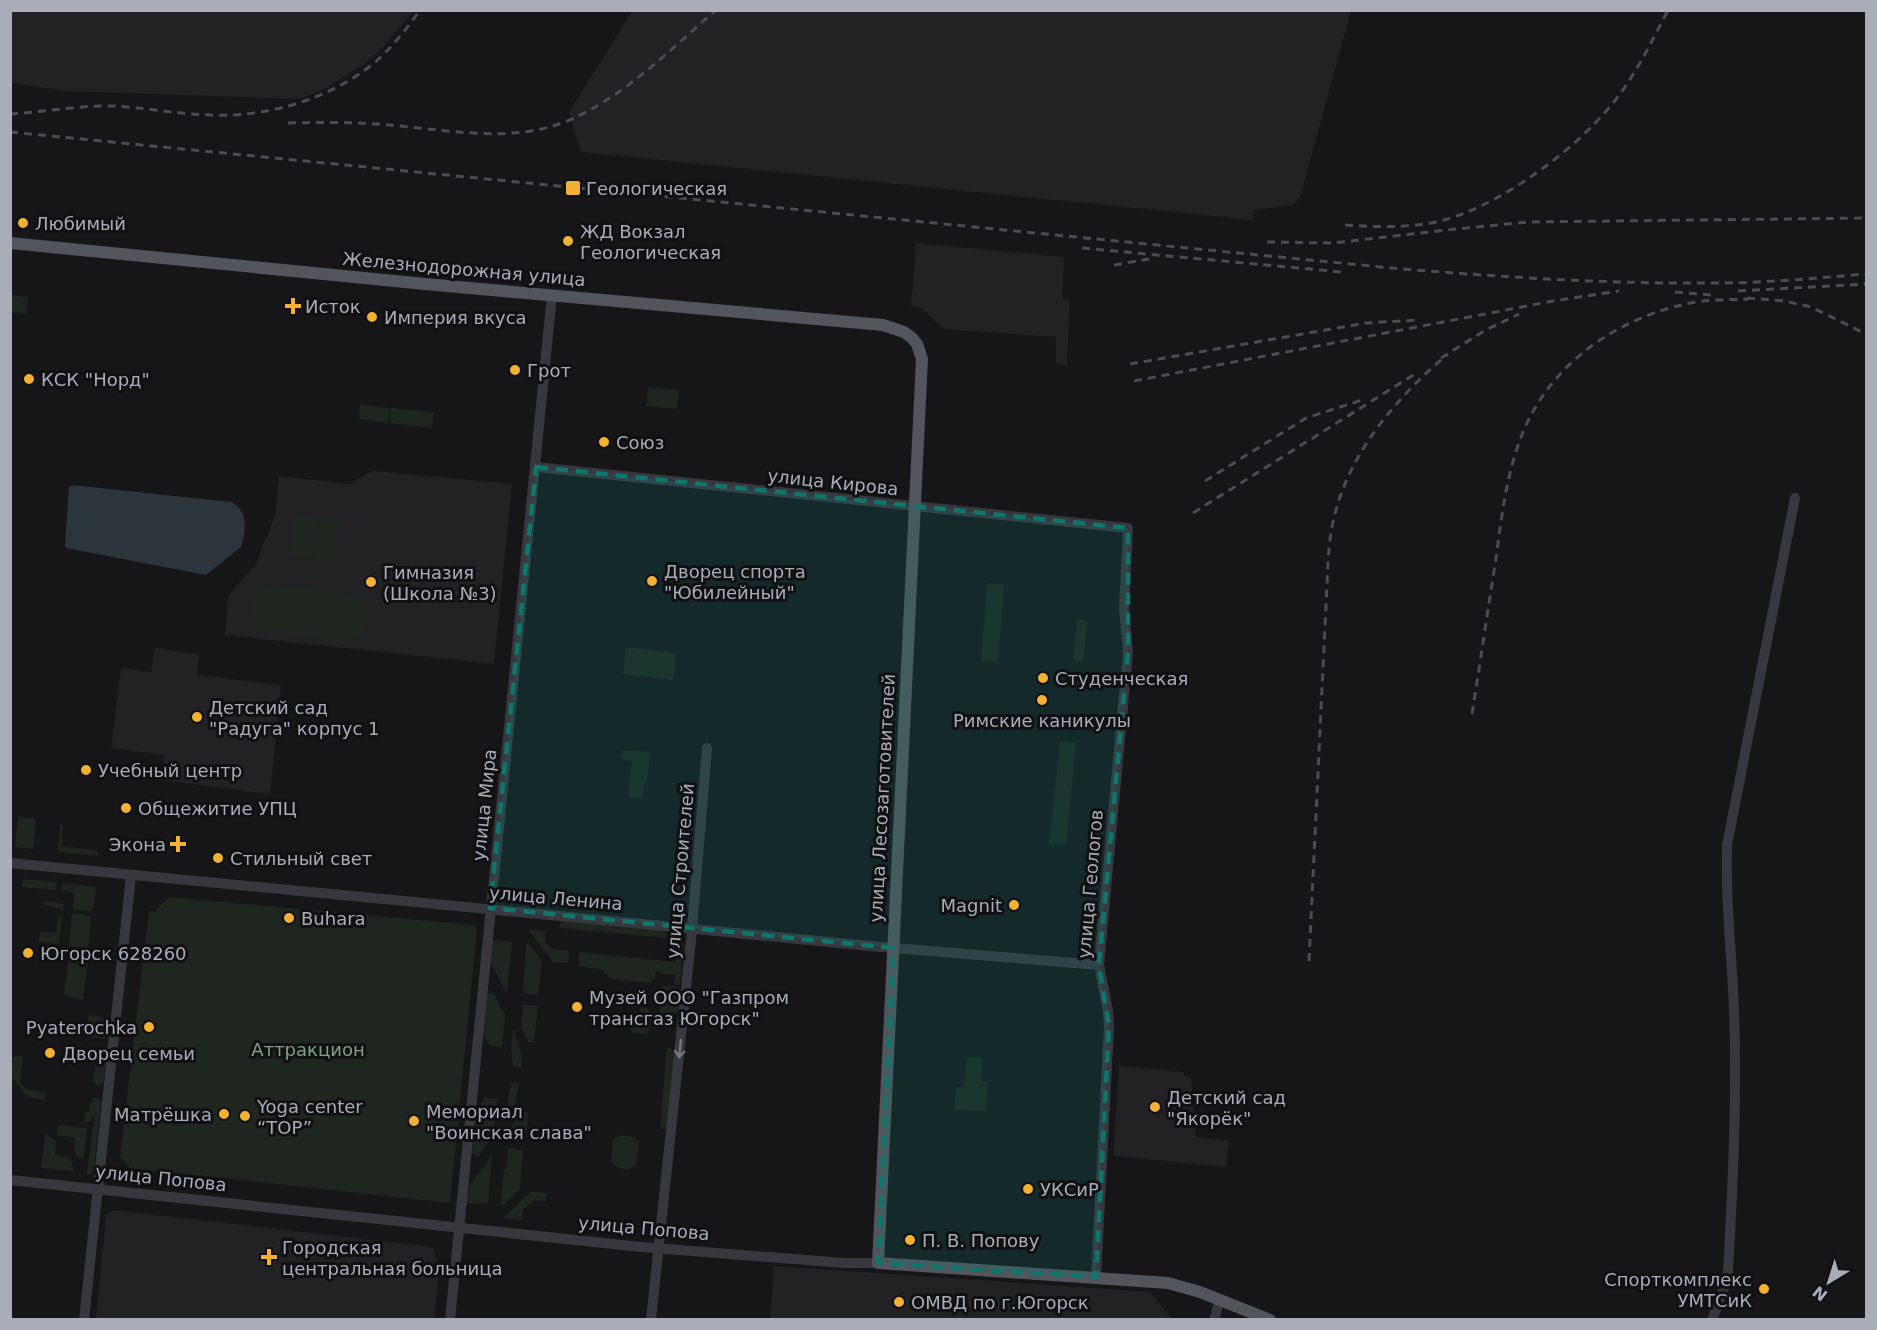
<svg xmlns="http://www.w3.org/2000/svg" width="1877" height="1330" font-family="'DejaVu Sans',sans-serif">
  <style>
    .built { fill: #222225 }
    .green { fill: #1e261f }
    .water { fill: #2c353c }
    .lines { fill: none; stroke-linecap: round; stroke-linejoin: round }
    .minor { stroke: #37383d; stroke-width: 10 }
    .major { stroke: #53555c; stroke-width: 12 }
    .rail { stroke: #4a4c52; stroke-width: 3; stroke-dasharray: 8 6; stroke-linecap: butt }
    .oneway { stroke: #757881 }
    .marked { fill: #0f766e; fill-opacity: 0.2; stroke: #0f766e; stroke-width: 4.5; stroke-dasharray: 12 8; stroke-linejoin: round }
    .poi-dot { fill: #f2b134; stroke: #111113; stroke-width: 2 }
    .labels { text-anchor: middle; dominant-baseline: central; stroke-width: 6; stroke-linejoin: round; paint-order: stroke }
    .poi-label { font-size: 18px; fill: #a8adb8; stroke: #111113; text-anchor: start }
    .street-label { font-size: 18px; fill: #a8adb8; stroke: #111113 }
    .park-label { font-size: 18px; fill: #7fa381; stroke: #111113 }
  </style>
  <rect width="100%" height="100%" fill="#161618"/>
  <g class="built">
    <polygon points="11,10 414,10 414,11 379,51 363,65 324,89 299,99 66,91 11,83"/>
    <polygon points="633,10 1351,10 1351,11 1300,197 1294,205 1254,210 1253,220 581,152 569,112"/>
    <polygon points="916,243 1064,257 1062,299 1070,300 1067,365 1056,364 1056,337 944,329 921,308 911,307"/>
    <polygon points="372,471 512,484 494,664 225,635 228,596 256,564 275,515 279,476 349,484"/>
    <polygon points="155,648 199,654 197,675 281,685 270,794 161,780 164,755 111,748 121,668 151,672"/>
    <polygon points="1119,1066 1184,1072 1184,1076 1191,1077 1196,1137 1229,1141 1226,1167 1113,1156"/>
    <polygon points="113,1210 432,1247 440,1268 434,1319 96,1319 106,1215"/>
    <polygon points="774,1266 1150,1292 1172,1319 770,1319"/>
  </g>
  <g class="green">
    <polygon points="11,295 28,297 27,314 11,312"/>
    <polygon points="648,387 679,390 677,409 646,406"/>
    <polygon points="360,405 390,408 388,423 359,419"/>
    <polygon points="391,408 434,412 432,428 390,423"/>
    <polygon points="293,516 317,518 313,559 289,556"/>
    <polygon points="319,519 339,521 335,562 315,560"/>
    <polygon points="987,583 1004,584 998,662 981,661"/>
    <path d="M269 585H279L346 593C378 603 374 639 340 642L264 631C246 616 249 596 269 585Z"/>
    <polygon points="1077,619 1084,620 1087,623 1083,662 1073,661"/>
    <polygon points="626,647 676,653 673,680 623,674"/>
    <polygon points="1060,741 1076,743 1066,846 1049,844"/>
    <polygon points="623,750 650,752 647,782 644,782 643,798 628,797 632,761 622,759"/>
    <polygon points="18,817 36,819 33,849 15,847"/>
    <polygon points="62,824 63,826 62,846 94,850 98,853 98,856 58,852 60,825"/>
    <polygon points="23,879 55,882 57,884 56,890 22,887"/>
    <polygon points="63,883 96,887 93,911 73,910 74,893 61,890"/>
    <polygon points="169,897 474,925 477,928 450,1203 130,1168 120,1157 149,911 155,912"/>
    <polygon points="44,901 64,904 59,944 39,942 40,932 56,933 58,917 61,917 62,909 43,905"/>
    <polygon points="72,913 91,916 88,949 69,946"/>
    <polygon points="561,921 664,931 667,936 666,938 559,928"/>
    <polygon points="528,929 545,931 545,943 552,949 570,951 568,963 553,962"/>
    <polygon points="492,940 512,942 507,994 490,962"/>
    <polygon points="526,943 528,943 542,961 538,995 523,993"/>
    <polygon points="678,944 684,944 680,985 674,984 675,975 661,974 661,972 656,971 654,979 649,983 611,979 602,970 578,966 579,952 676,962"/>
    <polygon points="69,957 88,959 83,1000 64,995"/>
    <polygon points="662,986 680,987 678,1011 674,1014 670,1015 669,1020 659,1019"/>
    <polygon points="487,993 494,994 505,1015 502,1047 490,1046 484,1035"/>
    <polygon points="523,1005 538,1006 534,1042 528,1042 521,1027"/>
    <path d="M640 1007 647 1008C654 1014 652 1028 646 1034L632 1033 630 1030 631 1012 640 1013Z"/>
    <polygon points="89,1014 110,1019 108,1034 104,1039 86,1036"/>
    <polygon points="513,1028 522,1054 521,1068 513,1066 511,1048"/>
    <polygon points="667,1046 674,1051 667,1124 666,1128 660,1130"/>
    <polygon points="99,1050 105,1050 107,1053 103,1084 98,1086 93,1082 97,1053"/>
    <polygon points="15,1056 23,1057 20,1082 26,1089 46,1092 45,1100 28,1097 11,1076 11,1060"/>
    <polygon points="967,1057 983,1058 981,1082 988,1082 986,1111 955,1110 956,1087 964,1087"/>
    <polygon points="511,1082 519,1083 516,1101 505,1120"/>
    <polygon points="94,1097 101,1100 94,1169 91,1174 87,1174 94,1116 92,1116 90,1122 84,1123 85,1112 89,1112 91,1101"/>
    <polygon points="485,1098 497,1099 494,1135 478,1157 472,1153 477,1110"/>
    <polygon points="521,1112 528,1112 526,1138 511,1137 512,1126"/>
    <path d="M58 1125 87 1128 84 1159C72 1157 74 1148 75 1138L57 1135Z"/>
    <polygon points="47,1134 56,1142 55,1155 68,1157 71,1160 74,1171 41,1168 45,1135"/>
    <polygon points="619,1135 634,1137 639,1143 636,1164 629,1170 618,1168 611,1161 613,1141"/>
    <polygon points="508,1148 523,1150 520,1189 503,1205 501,1204 504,1169 507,1168"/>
    <polygon points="492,1155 488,1204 467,1203 469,1186"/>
    <polygon points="531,1192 546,1193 546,1201 534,1200 523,1209 522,1220 503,1218"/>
  </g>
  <path class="water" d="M72 485 231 502C249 511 246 531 241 547L206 575 66 548 65 546 69 487Z"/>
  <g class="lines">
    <g class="minor">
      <polyline points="536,467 1128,528 1124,609 1128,652 1099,965 1108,1011 1109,1026 1096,1277"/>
      <polyline points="10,863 881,947 1099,965"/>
      <polyline points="10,1180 641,1247 844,1263 878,1263"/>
      <polyline points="84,1320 131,875"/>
      <polyline points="450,1320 552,295"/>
      <polyline points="651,1320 691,940 707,748"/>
      <polyline points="1214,1320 1220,1299"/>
      <path d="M1712 1320 1723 1292 1728 1271C1733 1184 1737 1097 1734 1010 1732 955 1725 900 1727 845L1795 498"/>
    </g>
    <polyline class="major" points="10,243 425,284 883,325 904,332 912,338 917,344 922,359 878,1263 1168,1283 1200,1292 1270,1320"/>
    <g class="rail">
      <path d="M10 114C45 112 80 105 115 106 147 108 178 114 210 115 269 118 338 97 382 56 396 42 409 26 420 10"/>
      <path d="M288 123C322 122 355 122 389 125 450 130 516 145 574 118 628 93 671 49 716 10"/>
      <path d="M10 132 1391 268C1499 277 1607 284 1715 283 1766 283 1816 278 1866 274"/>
      <path d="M1345 225C1375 227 1405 228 1436 222 1499 208 1582 146 1620 94 1639 68 1653 39 1668 10"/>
      <polyline points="1267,242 1333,243 1456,229 1528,222 1866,218"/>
      <polyline points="1082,248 1342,272"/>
      <polyline points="1114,265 1149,259"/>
      <polyline points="1738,291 1866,284"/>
      <polyline points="1675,292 1711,295"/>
      <polyline points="1747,298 1785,301 1811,307 1866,334"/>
      <polyline points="1441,358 1484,331 1519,314"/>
      <polyline points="1130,364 1366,323 1418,320"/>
      <polyline points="1134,381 1553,301 1619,291"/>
      <polyline points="1205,481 1306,418 1362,400"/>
      <polyline points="1193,513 1418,372"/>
      <path d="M1472 714C1480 664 1487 615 1495 565 1501 523 1505 480 1520 440 1546 368 1612 320 1686 304 1706 299 1728 300 1749 299"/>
      <path d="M1309 961 1328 563C1329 548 1330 533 1334 518 1349 452 1398 396 1448 354"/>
    </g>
  </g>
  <defs><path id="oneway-shaft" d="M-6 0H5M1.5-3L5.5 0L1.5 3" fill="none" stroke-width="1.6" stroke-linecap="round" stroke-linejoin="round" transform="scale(1.5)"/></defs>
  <use class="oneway" href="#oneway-shaft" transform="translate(680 1049) rotate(96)"/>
  <path class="marked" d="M536 467 1128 528V652L1099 965 1109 1026 1096 1277 878 1263 893 948 490 908Z"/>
  <g class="poi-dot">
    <rect x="565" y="180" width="16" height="16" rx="3"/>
    <circle cx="23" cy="223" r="6"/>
    <circle cx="568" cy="241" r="6"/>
    <path d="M290 297h6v6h6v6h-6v6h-6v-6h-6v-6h6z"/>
    <circle cx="372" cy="317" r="6"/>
    <circle cx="515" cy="370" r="6"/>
    <circle cx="29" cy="379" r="6"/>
    <circle cx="604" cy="442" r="6"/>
    <circle cx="652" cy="581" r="6"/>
    <circle cx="371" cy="582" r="6"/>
    <circle cx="1043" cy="678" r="6"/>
    <circle cx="1042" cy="700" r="6"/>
    <circle cx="197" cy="717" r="6"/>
    <circle cx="86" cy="770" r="6"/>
    <circle cx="126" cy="808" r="6"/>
    <path d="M175 835h6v6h6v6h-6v6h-6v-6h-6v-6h6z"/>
    <circle cx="218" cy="858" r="6"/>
    <circle cx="1014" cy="905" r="6"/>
    <circle cx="289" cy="918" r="6"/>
    <circle cx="28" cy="953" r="6"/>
    <circle cx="577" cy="1007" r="6"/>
    <circle cx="149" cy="1027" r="6"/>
    <circle cx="50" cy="1053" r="6"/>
    <circle cx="1155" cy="1107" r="6"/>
    <circle cx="224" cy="1114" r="6"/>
    <circle cx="245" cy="1116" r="6"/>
    <circle cx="414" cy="1121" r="6"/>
    <circle cx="1028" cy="1189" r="6"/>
    <circle cx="910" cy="1240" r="6"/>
    <path d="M266 1248h6v6h6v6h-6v6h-6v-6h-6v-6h6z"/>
    <circle cx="1764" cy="1289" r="6"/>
    <circle cx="899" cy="1302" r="6"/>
  </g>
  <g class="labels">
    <g class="poi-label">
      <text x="586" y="188">Геологическая</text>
      <text x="35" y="223">Любимый</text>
      <text x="580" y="231">ЖД Вокзал<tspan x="580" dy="21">Геологическая</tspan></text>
      <text x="305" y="306">Исток</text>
      <text x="384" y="317">Империя вкуса</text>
      <text x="527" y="370">Грот</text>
      <text x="41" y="379">КСК "Норд"</text>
      <text x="616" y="442">Союз</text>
      <text x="664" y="571">Дворец спорта<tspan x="664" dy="21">"Юбилейный"</tspan></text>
      <text x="383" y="572">Гимназия<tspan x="383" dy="21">(Школа №3)</tspan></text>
      <text x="1055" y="678">Студенческая</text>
      <text x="209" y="707">Детский сад<tspan x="209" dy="21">"Радуга" корпус 1</tspan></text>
      <text x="1042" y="720" text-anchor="middle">Римские каникулы</text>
      <text x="98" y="770">Учебный центр</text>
      <text x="138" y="808">Общежитие УПЦ</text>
      <text x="166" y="844" text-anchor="end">Экона</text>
      <text x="230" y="858">Стильный свет</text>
      <text x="1002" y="905" text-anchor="end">Magnit</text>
      <text x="301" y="918">Buhara</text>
      <text x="40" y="953">Югорск 628260</text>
      <text x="589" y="997">Музей ООО "Газпром<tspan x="589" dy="21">трансгаз Югорск"</tspan></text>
      <text x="137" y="1027" text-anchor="end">Pyaterochka</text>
      <text x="62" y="1053">Дворец семьи</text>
      <text x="1167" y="1097">Детский сад<tspan x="1167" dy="21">"Якорёк"</tspan></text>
      <text x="257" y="1106">Yoga center<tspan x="257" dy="21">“TOP”</tspan></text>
      <text x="426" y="1111">Мемориал<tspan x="426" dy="21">"Воинская слава"</tspan></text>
      <text x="212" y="1114" text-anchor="end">Матрёшка</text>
      <text x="1040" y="1189">УКСиР</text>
      <text x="922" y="1240">П. В. Попову</text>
      <text x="282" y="1247">Городская<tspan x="282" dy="21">центральная больница</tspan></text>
      <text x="1752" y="1279" text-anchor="end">Спорткомплекс<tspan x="1752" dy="21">УМТСиК</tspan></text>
      <text x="911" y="1302">ОМВД по г.Югорск</text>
    </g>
    <g class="street-label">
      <text transform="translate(464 269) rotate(5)">Железнодорожная улица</text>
      <text transform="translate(833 482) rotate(6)">улица Кирова</text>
      <text transform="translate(882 798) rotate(-87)">улица Лесозаготовителей</text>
      <text transform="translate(484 805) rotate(-84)">улица Мира</text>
      <text transform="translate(680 871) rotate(-85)">улица Строителей</text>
      <text transform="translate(1090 884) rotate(-85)">улица Геологов</text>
      <text transform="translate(556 898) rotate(5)">улица Ленина</text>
      <text transform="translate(161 1178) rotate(6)">улица Попова</text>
      <text transform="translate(644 1228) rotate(5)">улица Попова</text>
    </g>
    <g class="park-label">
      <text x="308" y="1049">Аттракцион</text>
    </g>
  </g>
  <rect width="1877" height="1330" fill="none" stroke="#a8adb8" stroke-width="24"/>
  <g transform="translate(1829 1282) rotate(218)" stroke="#111113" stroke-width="4.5" paint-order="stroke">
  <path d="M0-4.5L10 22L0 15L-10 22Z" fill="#a8adb8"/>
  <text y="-9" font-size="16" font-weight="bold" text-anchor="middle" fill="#a8adb8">N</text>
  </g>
</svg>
